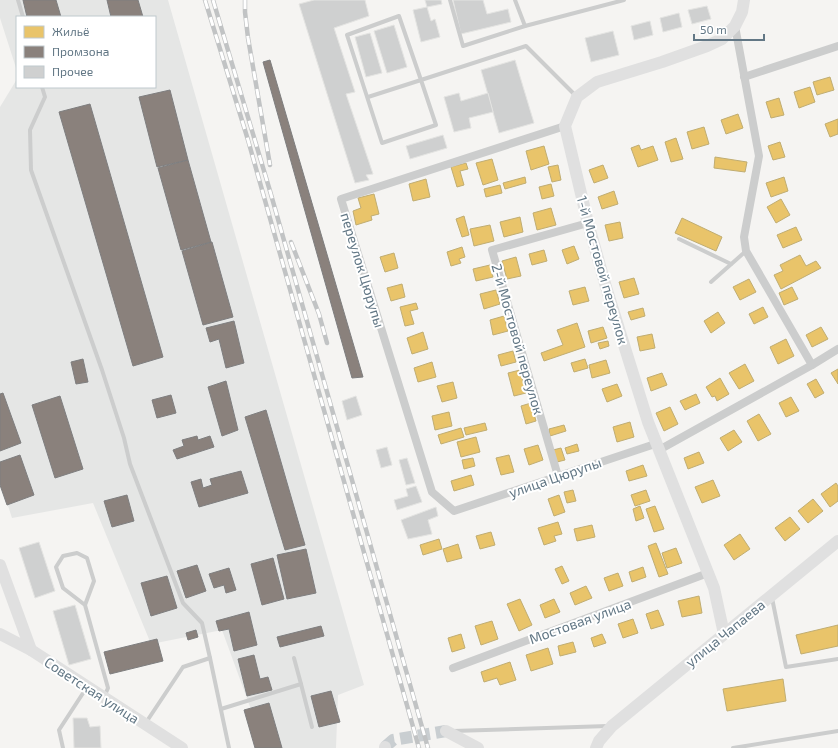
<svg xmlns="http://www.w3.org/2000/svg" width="838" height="748" font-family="'Exo 2',sans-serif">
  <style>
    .built { fill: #e5e6e5 }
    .homes { fill: #e9c46a; stroke: #c0ad72 }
    .industry { fill: #8a817c; stroke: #7e7e7f }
    .building { fill: #cfd0d0; stroke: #e4e4e2 }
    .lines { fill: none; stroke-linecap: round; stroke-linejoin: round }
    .secondary-tunnel { stroke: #c9ced1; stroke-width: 12; stroke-dasharray: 12 6; stroke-linecap: butt }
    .lane { stroke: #cccdcd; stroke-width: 4 }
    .street { stroke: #cccdcd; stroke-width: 8 }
    .secondary { stroke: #e0e0e0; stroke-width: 12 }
    .rail-casing { stroke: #c1c3c4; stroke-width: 4.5 }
    .rail { stroke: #fff; stroke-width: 3; stroke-dasharray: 9; stroke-linecap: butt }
    .labels { text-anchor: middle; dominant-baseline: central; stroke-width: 4; stroke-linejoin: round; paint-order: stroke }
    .street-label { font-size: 14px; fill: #627785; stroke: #fff }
  </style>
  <rect width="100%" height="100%" fill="#f5f4f2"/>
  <polygon class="built" points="0,0 168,0 364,685 338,695 336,748 265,748 222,630 151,644 93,503 12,518 0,481 0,107 17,79 17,87 155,87 155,17 17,17 17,71 0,18"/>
  <g class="homes">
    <polygon points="830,77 834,90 817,95 813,82"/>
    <polygon points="810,87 815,102 799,108 794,92"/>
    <polygon points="779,98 784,115 771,118 766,102"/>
    <polygon points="738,114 743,128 726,134 721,120"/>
    <polygon points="838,119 838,134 830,137 825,124"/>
    <polygon points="704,127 709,144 692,149 687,132"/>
    <polygon points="676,138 683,159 671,162 665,142"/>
    <polygon points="780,142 785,157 773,160 768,146"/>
    <polygon points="639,145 641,150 653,146 658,160 638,167 631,148"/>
    <polygon points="544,146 549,164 531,170 526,151"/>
    <polygon points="715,157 747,162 745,172 714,168"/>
    <polygon points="492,159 498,180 483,185 476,163"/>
    <polygon points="466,163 468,169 460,171 464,185 457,187 451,167"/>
    <polygon points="558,165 561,180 552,182 548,167"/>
    <polygon points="603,165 608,178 594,183 589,170"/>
    <polygon points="525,177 526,183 505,189 503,183"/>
    <polygon points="784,177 788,191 771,197 766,183"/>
    <polygon points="426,179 430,197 413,201 409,184"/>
    <polygon points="551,184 554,196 542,199 539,187"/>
    <polygon points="500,185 502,193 486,197 484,189"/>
    <polygon points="614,191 618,204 602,209 598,197"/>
    <polygon points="374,194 379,214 371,216 372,220 356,225 353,211 361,208 358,198"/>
    <polygon points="781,199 790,215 776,223 767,207"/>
    <polygon points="551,208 556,225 537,230 533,213"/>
    <polygon points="464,216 469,235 462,237 456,219"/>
    <polygon points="520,217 523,232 504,237 500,222"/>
    <polygon points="682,218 722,237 716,251 675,233"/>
    <polygon points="620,222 623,238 609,241 605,225"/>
    <polygon points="490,225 494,241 474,246 470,229"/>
    <polygon points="796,227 802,240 783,248 777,235"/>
    <polygon points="574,246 579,259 567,264 562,250"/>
    <polygon points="462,247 465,257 459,259 461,263 451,266 447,252"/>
    <polygon points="544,250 547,261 532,265 529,254"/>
    <polygon points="394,253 398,268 385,272 380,257"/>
    <polygon points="800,255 806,266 816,261 821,268 781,289 774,275 783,271 780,265"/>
    <polygon points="516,257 521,276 507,279 502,261"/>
    <polygon points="490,265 493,277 476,281 473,269"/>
    <polygon points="634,278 639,294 624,298 619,282"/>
    <polygon points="749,279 756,292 740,300 733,287"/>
    <polygon points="402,284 405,297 391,301 387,288"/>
    <polygon points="585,287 589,301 573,305 569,291"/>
    <polygon points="792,287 798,299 784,305 779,293"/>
    <polygon points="496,290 500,304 484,309 480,294"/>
    <polygon points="416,303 418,309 410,311 414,324 405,326 400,307"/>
    <polygon points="763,307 768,317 754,324 749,314"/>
    <polygon points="643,308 645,316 631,320 628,312"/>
    <polygon points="718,312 725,323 711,333 704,321"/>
    <polygon points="504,316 508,331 493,335 490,320"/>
    <polygon points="577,323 585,347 544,361 541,353 563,345 557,330"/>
    <polygon points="603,327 607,338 591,343 588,331"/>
    <polygon points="821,327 828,339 812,347 806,335"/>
    <polygon points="423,332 428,349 412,354 407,338"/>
    <polygon points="652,334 655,348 640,351 637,337"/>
    <polygon points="786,339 794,356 778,364 770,347"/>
    <polygon points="608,341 609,346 600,349 598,343"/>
    <polygon points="513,351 516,362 501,366 498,355"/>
    <polygon points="585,359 588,368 574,372 571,363"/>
    <polygon points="606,360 610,373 592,378 589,365"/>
    <polygon points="432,362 436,377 418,382 414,368"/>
    <polygon points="745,364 754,381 739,389 729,373"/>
    <polygon points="838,369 838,384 831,373"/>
    <polygon points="520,370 526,393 514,396 508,373"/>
    <polygon points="662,373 667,385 651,391 647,378"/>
    <polygon points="720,378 729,394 717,401 715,396 712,397 706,387"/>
    <polygon points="816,379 824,393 815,398 807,384"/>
    <polygon points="453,382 457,398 442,402 437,386"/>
    <polygon points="617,384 622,396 607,402 602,389"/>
    <polygon points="696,394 700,403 685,410 680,401"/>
    <polygon points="791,397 799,411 786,417 779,403"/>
    <polygon points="531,403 536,421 526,424 521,406"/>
    <polygon points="670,407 678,424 664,431 656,413"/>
    <polygon points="449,412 452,426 435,430 432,416"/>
    <polygon points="759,414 771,434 758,441 747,421"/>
    <polygon points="630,422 634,437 617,442 613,427"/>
    <polygon points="485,423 487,430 466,435 464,428"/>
    <polygon points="564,425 566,431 550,436 549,429"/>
    <polygon points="461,428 464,437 441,444 438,435"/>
    <polygon points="734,430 742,442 728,451 720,438"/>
    <polygon points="476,437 480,452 461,457 457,442"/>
    <polygon points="577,444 579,451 567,454 565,448"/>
    <polygon points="538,445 543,460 529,465 524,449"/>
    <polygon points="561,448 565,460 557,462 553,450"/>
    <polygon points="699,452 704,463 688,469 684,458"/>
    <polygon points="509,455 514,472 501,475 496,458"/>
    <polygon points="473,458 475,466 464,469 462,460"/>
    <polygon points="643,465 647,476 629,481 626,471"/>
    <polygon points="471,475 474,485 454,491 451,481"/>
    <polygon points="713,480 720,496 702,503 695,487"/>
    <polygon points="836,483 838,486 838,501 830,507 821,494"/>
    <polygon points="573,490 576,501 567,503 564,492"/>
    <polygon points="646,490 650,501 635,506 631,495"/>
    <polygon points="559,495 565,512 554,516 548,499"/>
    <polygon points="813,499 823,511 808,523 798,511"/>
    <polygon points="640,506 644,518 636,521 633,509"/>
    <polygon points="655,506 664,529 654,532 646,509"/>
    <polygon points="790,517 800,529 785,541 775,528"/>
    <polygon points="558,522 562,534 554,536 556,541 544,545 538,528"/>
    <polygon points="592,525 595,537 577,541 574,529"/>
    <polygon points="491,532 495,545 480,549 476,536"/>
    <polygon points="740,534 750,549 734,560 724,545"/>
    <polygon points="439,539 442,549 423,555 420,545"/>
    <polygon points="656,543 668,574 659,577 648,546"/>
    <polygon points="458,544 462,558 447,562 443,549"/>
    <polygon points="676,548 682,563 667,568 662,553"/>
    <polygon points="562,566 569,581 562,584 555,569"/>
    <polygon points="643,567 646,577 632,582 629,572"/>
    <polygon points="618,573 623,586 609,591 604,578"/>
    <polygon points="586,586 592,598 575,605 570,593"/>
    <polygon points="699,596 702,613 682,617 678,601"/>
    <polygon points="520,599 532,625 519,631 507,604"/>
    <polygon points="554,599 560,612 545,618 540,605"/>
    <polygon points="658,610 664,625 651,629 646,614"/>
    <polygon points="633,619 638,633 623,638 618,624"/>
    <polygon points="492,621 498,639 481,645 475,626"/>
    <polygon points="838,625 838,646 801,654 796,635"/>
    <polygon points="461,634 465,648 452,652 448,638"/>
    <polygon points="602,634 606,643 594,647 591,638"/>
    <polygon points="573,642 576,652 560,656 558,646"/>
    <polygon points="548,648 553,664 531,671 526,655"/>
    <polygon points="510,662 516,680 500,685 497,678 484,682 481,672"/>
    <polygon points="783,679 786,701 727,711 723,689"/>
  </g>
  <g class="industry">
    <polygon points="23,0 56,0 61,17 27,17"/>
    <polygon points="107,0 138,0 143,17 111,17"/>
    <polygon points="270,60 363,377 352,378 263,62"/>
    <polygon points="170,90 188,160 157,167 139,97"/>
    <polygon points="90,104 163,357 133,366 59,112"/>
    <polygon points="188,160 211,242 181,250 158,168"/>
    <polygon points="212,242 233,317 203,325 182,251"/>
    <polygon points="234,321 244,363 226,368 219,339 210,342 206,328"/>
    <polygon points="83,359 88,382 76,384 71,362"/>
    <polygon points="226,381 238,430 222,436 208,387"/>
    <polygon points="3,393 21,443 0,451 0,394"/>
    <polygon points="171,395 176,413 157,418 152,400"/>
    <polygon points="60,396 83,469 55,478 32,405"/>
    <polygon points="266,410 305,545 285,550 245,417"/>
    <polygon points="197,436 198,440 210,436 214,447 177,459 173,450 184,446 182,440"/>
    <polygon points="20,455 34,495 7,505 0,485 0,462"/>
    <polygon points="241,471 248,493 199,507 191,482 201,479 203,488 212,485 210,479"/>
    <polygon points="127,495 134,521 112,527 104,501"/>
    <polygon points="306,549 316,593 287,599 277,555"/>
    <polygon points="273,558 284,599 262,605 251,564"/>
    <polygon points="197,565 206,591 186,598 177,571"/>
    <polygon points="229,568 236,590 226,593 224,585 214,588 209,574"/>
    <polygon points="167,576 177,608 151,616 141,583"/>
    <polygon points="249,612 257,645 234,651 229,629 219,631 216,621"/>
    <polygon points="321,626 324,636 280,647 277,637"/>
    <polygon points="196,630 198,637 188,640 186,633"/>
    <polygon points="157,639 163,661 110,674 104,652"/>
    <polygon points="254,655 260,679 268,677 272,690 247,696 238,659"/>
    <polygon points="331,691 340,722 319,727 311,696"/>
    <polygon points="269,703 282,748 255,748 244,710"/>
  </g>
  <g class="building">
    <polygon points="314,0 365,0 369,16 334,28 355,92 346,94 373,174 366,175 369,180 355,183 299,4"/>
    <polygon points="425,0 441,0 442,4 427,7"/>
    <polygon points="453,0 483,0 487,14 508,9 511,22 461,34"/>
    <polygon points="707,6 711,19 692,24 688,10"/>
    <polygon points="427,7 431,21 435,19 440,37 421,42 413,10"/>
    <polygon points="679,13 682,27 663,32 660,18"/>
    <polygon points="650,21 653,35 634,40 631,26"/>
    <polygon points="394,25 407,67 387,73 374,31"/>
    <polygon points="613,31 619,55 591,62 585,38"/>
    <polygon points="370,33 382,73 366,77 355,37"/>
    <polygon points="515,60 534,123 499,133 481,70"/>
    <polygon points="459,93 461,101 488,93 493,112 469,118 471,128 454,132 444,97"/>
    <polygon points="443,135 447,148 410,159 406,146"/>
    <polygon points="356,396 362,415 347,420 342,401"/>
    <polygon points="387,447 392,465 381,468 376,450"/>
    <polygon points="407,458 415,483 406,485 399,460"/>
    <polygon points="416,486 422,502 397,510 394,500 408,496 406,489"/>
    <polygon points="436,507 438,516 428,520 432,534 408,539 401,520"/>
    <polygon points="39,542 55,591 35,598 19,548"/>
    <polygon points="75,605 91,659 69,665 53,611"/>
    <polygon points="73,718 87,718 90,727 100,726 101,748 74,748"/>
  </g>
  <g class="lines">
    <polyline class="secondary-tunnel" points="385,747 393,740 446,731"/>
    <g class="lane">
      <polyline points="18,0 23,17"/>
      <polyline points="450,0 463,46 525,26"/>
      <polyline points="515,0 525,26 624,0"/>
      <polyline points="42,87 45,97 30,130 31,170 102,370 124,438 130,464 183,603 202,623 210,658"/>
      <polyline points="368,97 421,80 399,16 347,35 382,143 436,125 421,80 526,46 577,97"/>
      <polyline points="679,239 731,264"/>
      <polyline points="711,282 746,251"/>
      <polyline points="772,598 786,667 838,659"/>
      <polyline points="85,605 63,588 56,567 63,556 77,553 87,558 94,581 85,605 108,688 105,695"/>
      <polyline points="301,684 312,727"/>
      <polyline points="221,709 301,684 294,658"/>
      <polyline points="145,724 183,667 210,658 229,748"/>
      <polyline points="453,731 608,726"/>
      <polyline points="63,748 59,730 87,687"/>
      <polyline points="733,748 838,731"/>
    </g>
    <g class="street">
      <polyline points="735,26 759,156 744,237 746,251 812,365"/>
      <polyline points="744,77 838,46"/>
      <polyline points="565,126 341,199 432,492 454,511 655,444"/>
      <polyline points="659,450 812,365 838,349"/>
      <polyline points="558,476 492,250 588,223"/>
      <polyline points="453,668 708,573"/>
    </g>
    <g class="secondary">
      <polyline points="0,565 31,650"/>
      <polyline points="0,634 31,650 182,748"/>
      <polyline points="724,634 714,588 648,422 606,287 588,223 565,126 577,97 597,82 662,62 707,46 722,39 735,26 742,12 744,0"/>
      <polyline points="446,731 478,748"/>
      <polyline points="385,748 385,747"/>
      <polyline points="596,748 599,741 612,726 838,541"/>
    </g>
    <defs>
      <g id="rail">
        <polyline points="205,0 248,140 419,748"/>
        <polyline points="213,0 270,191 428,748"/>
        <polyline points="245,0 245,12 248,38 270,165"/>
        <polyline points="291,242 319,314 327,343"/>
      </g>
    </defs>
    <use href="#rail" class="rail-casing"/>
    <use href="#rail" class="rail"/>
  </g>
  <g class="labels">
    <g class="street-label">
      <text transform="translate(363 270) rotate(73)">переулок Цюрупы</text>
      <text transform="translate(603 270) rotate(74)">1-й Мостовой переулок</text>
      <text transform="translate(518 339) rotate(74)">2-й Мостовой переулок</text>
      <text transform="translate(555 477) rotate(-19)">улица Цюрупы</text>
      <text transform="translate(580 621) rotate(-20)">Мостовая улица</text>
      <text transform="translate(725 633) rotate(-39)">улица Чапаева</text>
      <text transform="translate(92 690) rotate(33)">Советская улица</text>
    </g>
  </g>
  <rect x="16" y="16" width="140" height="72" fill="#ffffff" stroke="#c0c9ce"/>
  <rect x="24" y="26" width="20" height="12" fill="#e9c46a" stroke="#c0c9ce"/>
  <text x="52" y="36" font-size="12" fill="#627785">Жильё</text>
  <rect x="24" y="46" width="20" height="12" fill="#8a817c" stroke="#c0c9ce"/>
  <text x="52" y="56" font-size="12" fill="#627785">Промзона</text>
  <rect x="24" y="66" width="20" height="12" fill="#cfd0d0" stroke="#c0c9ce"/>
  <text x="52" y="76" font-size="12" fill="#627785">Прочее</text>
  <path d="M694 34v6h70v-6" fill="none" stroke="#627785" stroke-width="2"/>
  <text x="700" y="34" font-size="12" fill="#627785" stroke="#ffffff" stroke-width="3" paint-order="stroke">50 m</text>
</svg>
